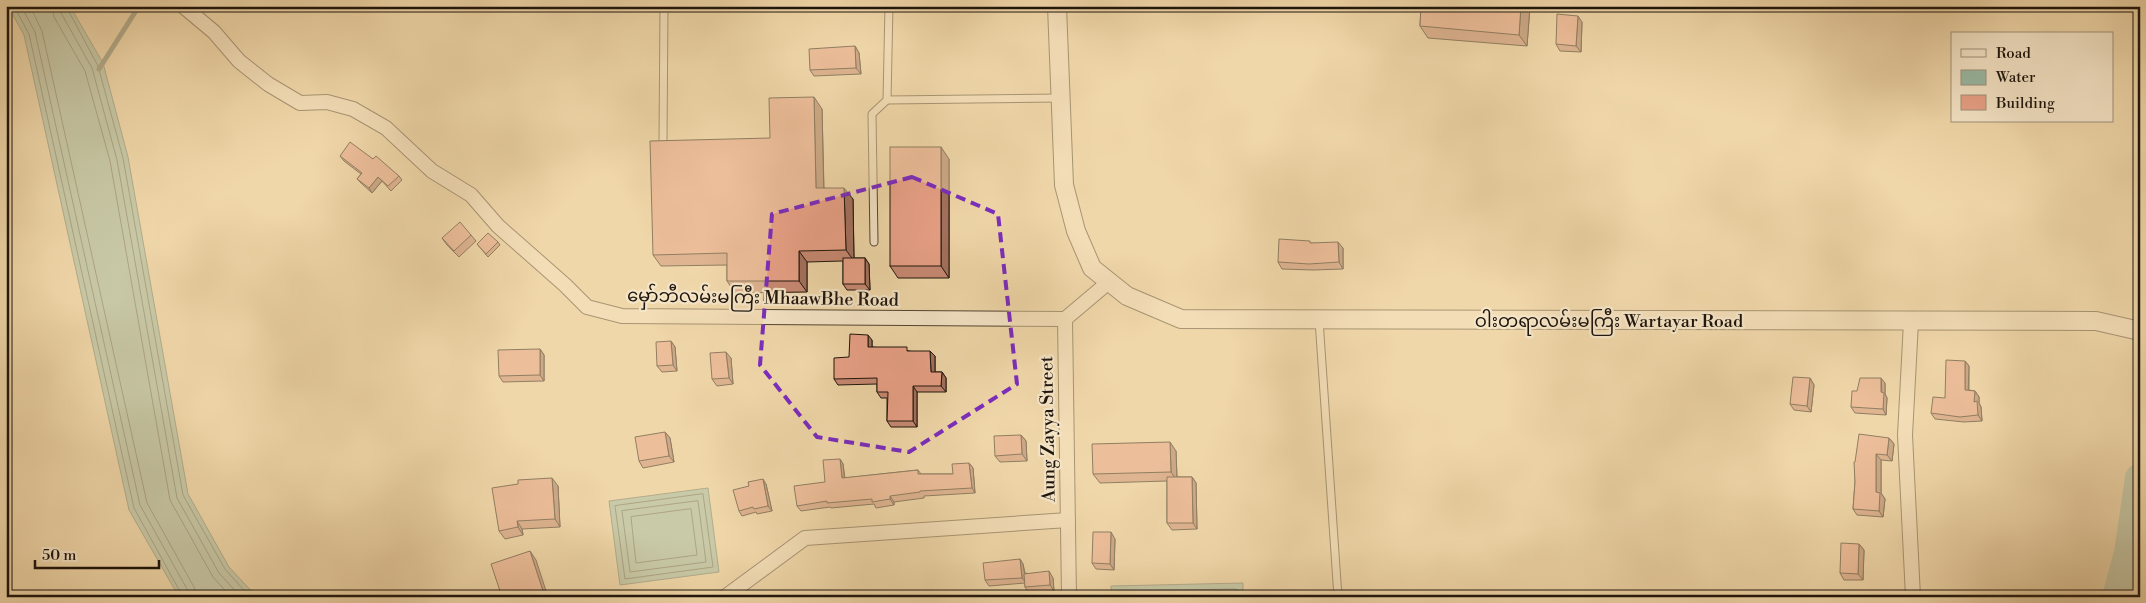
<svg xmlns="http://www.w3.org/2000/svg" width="2146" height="603" font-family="'Libre Bodoni','Noto Sans Myanmar',serif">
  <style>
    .water { fill: #9abaa6; stroke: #687868 }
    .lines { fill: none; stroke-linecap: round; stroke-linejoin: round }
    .shore { stroke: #5c6759; stroke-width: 1 }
    .stream { stroke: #687868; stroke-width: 5 }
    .river { stroke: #9abaa6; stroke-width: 30 }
    .service-casing { stroke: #524533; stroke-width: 9 }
    .minor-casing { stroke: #524533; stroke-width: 16 }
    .tertiary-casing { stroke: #524533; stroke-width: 20 }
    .service { stroke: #f5e5c7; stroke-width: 7 }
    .minor { stroke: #f5e5c7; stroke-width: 14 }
    .tertiary { stroke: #f5e5c7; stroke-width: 18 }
    .wall { fill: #c88a74; stroke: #1d140c }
    .shaded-wall { fill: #a3715e; stroke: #1d140c }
    .building { fill: #e9a187; stroke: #1d140c }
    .marked { fill: none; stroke: #7b2cbf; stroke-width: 4; stroke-dasharray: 10 6; stroke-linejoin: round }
    .labels { text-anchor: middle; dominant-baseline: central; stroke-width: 4.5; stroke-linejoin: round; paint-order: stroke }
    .street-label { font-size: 18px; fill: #1d140c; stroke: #f5e5c7 }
  </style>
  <rect width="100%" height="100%" fill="#f0d7a9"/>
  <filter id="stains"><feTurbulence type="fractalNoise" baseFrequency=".004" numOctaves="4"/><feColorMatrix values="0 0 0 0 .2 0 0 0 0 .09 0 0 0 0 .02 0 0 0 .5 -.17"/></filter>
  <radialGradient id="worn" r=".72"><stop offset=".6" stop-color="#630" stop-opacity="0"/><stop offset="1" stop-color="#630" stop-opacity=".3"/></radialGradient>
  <g class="water">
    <polygon points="8,6 70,6 103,63 128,157 188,494 229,567 257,597 179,597 129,510 24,35"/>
    <polygon points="708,488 719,572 620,585 609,501"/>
    <polygon points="1243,583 1243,597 1112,597 1111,586"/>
  </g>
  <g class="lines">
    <g class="shore">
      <polyline points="14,6 29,34 134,508 183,597"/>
      <polyline points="21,6 35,32 140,505 187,589 189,597"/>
      <polyline points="30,6 42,31 147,503 194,587 196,597"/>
      <polyline points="52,6 54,17 85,71 110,161 170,500 213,577 231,597"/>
      <polyline points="59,6 61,13 92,68 117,160 177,498 219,573 241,597"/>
      <polyline points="66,6 98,66 123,158 183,495 225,569 250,597"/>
      <polygon points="703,494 713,567 625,579 615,506"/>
      <polygon points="698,501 706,562 630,572 622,511"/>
      <polygon points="691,509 697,555 636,563 631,517"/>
      <polyline points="1116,597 1119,591 1235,589 1238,590 1238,597"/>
      <polyline points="1145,597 1229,595 1232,597"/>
    </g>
    <polyline class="stream" points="99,69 139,6"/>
    <polyline class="river" points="2117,597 2129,553 2140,478"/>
    <defs>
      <g id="service">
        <polyline points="887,100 1060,98"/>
        <polyline points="663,141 664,6"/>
        <polyline points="874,242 872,114 887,100 889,6"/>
        <polyline points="1319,320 1338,597"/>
      </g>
      <g id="minor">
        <polyline points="183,6 214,32 239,61 268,84 300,103 327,102 353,109 386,128 432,171 471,195 498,226 565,285 587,307 622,316 1065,319"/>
        <polyline points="1911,322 1905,435 1913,597"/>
        <polyline points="725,597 805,538 1068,520"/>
        <polyline points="1069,597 1065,319 1110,281"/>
      </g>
      <polyline id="tertiary" points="1057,6 1064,185 1076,231 1092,268 1127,296 1181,319 2096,321 2140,331"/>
    </defs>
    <use href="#service" class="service-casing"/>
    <use href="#minor" class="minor-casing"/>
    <use href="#tertiary" class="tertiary-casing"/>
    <use href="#service" class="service"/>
    <use href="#minor" class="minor"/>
    <use href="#tertiary" class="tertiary"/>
  </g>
  <g class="wall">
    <polygon points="1421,6 1530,6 1527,46 1428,38 1420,26"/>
    <polygon points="1582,22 1581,52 1560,51 1556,44"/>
    <polygon points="855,46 859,53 861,74 814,76 810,70"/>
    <polygon points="822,109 824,188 853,199 854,258 865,258 869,264 870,290 847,290 843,284 843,261 807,262 807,292 735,293 727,281 727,265 661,266 653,255 770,138"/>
    <polygon points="340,156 373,159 399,176 402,180 391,191 382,181 372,193 361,183 357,179 361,174 344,161"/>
    <polygon points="949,159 949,278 898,278 890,266"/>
    <polygon points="471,235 476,241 459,257 447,245 442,238"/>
    <polygon points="498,242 500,245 488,257 477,244"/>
    <polygon points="1311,243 1343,248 1343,269 1313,270 1282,269 1278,262"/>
    <polygon points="872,340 872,347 909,351 935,356 935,372 942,372 946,378 946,392 917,392 917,427 891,427 887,421 887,398 881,398 877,392 877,384 838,385 834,379 849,357"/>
    <polygon points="671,341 675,347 677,371 662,372 657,366"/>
    <polygon points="540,349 544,355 544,381 503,382 499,376"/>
    <polygon points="731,358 733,384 717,386 712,379"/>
    <polygon points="1965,361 1969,366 1969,390 1975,391 1979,397 1979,403 1981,407 1982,421 1964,422 1935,419 1931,413 1945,398"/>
    <polygon points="1810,378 1814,385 1811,412 1794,410 1790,404"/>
    <polygon points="1885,383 1885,394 1887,398 1886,415 1855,413 1851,407 1857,391"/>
    <polygon points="665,432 670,438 674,462 643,468 639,461"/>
    <polygon points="1021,435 1026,441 1027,461 1000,462 995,456"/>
    <polygon points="1889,438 1894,444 1892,461 1881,460 1881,493 1885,499 1883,517 1857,515 1853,509 1855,482 1855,462"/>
    <polygon points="1176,451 1177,477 1192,477 1196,483 1197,529 1172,530 1167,523 1167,481 1100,483 1093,474"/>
    <polygon points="840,459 843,464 845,478 918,470 921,474 953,474 969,463 973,468 975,493 924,496 924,498 894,502 894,505 876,508 874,504 831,508 830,507 801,511 797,506 825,482"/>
    <polygon points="766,484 772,511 757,514 756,512 742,516 739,511"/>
    <polygon points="558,486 560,527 522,529 523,535 505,539 499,531"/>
    <polygon points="1115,539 1114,570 1096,569 1092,563"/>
    <polygon points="1859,544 1864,550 1863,580 1844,580 1840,573"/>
    <polygon points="1020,559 1023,564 1025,573 1053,578 1054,591 1029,594 1025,587 1025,583 989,586 985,580"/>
  </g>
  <g class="shaded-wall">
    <polygon points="1521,6 1530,6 1527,46 1519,35"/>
    <polygon points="1578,16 1582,22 1581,52 1576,46"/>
    <polygon points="855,46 859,53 861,74 856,68"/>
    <polygon points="814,97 822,109 824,200 816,188"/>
    <polygon points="941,147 949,159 949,278 941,266"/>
    <polygon points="378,177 382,181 372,193 369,188"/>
    <polygon points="844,188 853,199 854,261 846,250"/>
    <polygon points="1338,242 1343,248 1343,269 1339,262"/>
    <polygon points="799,251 807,262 807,292 799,281"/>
    <polygon points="865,258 869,264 870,290 865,284"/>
    <polygon points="868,335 872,340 872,353 868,347"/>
    <polygon points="671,341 675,347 677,371 673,365"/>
    <polygon points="540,349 544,355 544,381 540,375"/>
    <polygon points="930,351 935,356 935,378 931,372"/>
    <polygon points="726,352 731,358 733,384 729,378"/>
    <polygon points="1965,361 1969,366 1968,396 1965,390"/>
    <polygon points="942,372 946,378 946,392 941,386"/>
    <polygon points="1810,378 1814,385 1811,412 1807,406"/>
    <polygon points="1881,378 1885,383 1885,394 1887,398 1886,415 1883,409"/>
    <polygon points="913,386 917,392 917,427 913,421"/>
    <polygon points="1975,391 1979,397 1979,403 1981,407 1982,421 1978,415 1974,402"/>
    <polygon points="665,432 670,438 674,462 669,456"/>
    <polygon points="1021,435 1026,441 1027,461 1022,454"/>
    <polygon points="1889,438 1894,444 1892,461 1887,455"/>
    <polygon points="1170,442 1176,451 1177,481 1171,472"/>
    <polygon points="1876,454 1881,460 1881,493 1885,499 1883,517 1879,511 1876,492"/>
    <polygon points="840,459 843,464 845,484 842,478"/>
    <polygon points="969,463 973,468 975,493 972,488"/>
    <polygon points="1192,477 1196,483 1197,529 1193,523"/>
    <polygon points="552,478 558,486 560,527 555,519"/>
    <polygon points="763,479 766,484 772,511 768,506"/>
    <polygon points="890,496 894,502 894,505 890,499"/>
    <polygon points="517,521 522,529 523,535 518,527"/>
    <polygon points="1111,532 1115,539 1114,570 1110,564"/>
    <polygon points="1859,544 1864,550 1863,580 1858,574"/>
    <polygon points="530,551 536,560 548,597 545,597"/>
    <polygon points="1020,559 1023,564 1026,583 1022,578"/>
    <polygon points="1049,571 1053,578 1054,591 1050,585"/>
  </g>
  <g class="building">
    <polygon points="1421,6 1521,6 1519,35 1420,26"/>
    <polygon points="1557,14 1578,16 1576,46 1556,44"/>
    <polygon points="855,46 856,68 810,70 809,49"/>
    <polygon points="814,97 816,188 844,188 846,250 799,251 799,281 727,281 727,253 653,255 650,141 770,138 769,98"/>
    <polygon points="350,142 373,159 376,156 399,176 388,186 378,177 369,188 357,179 362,173 340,156"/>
    <rect x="890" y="147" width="51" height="119"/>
    <polygon points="460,222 471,235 454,251 442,238"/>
    <polygon points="488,233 498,242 486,254 477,244"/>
    <polygon points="1279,239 1310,241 1310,243 1338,242 1339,262 1309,264 1278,262"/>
    <rect x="843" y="258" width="22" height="26"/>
    <polygon points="850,334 868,335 868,347 907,347 907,351 930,351 931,372 942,372 941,386 913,386 913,421 887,421 888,392 877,392 877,378 834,379 834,358 849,357"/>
    <polygon points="671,341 673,365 657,366 656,342"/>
    <polygon points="540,349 540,375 499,376 498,350"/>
    <polygon points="726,352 729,378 712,379 710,353"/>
    <polygon points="1946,360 1965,361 1965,390 1975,391 1974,402 1977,401 1978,415 1960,417 1931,413 1933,397 1945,398"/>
    <polygon points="1793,377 1810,378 1807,406 1790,404"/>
    <polygon points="1860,378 1881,378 1881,392 1884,393 1883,409 1851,407 1852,391 1857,391"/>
    <polygon points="665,432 669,456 639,461 635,437"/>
    <polygon points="1859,434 1889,438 1887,455 1876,454 1876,492 1880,493 1879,511 1853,509 1855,482 1854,462 1855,462"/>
    <polygon points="1021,435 1022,454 995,456 994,436"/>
    <polygon points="1170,442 1171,472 1093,474 1092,444"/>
    <polygon points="840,459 842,478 918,470 918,474 953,474 952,464 969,463 972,488 920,491 920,492 890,496 890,499 872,502 872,499 827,503 827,501 797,506 794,486 825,482 823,460"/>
    <polygon points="1167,477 1192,477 1193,523 1167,523"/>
    <polygon points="552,478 555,519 517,521 518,527 499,531 492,488 518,484 518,480"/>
    <polygon points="763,479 768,506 754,509 753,507 739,511 733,490 749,486 748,482"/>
    <polygon points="1093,532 1111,532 1110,564 1092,563"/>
    <polygon points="1841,543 1859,544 1858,574 1840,573"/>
    <polygon points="530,551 545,597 502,597 491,564"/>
    <polygon points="1020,559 1022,578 985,580 983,563"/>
    <polygon points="1049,571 1050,585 1025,587 1024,574"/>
  </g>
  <path d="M0 0H2146V603H0ZM912 177 998 214 1017 384 909 452 817 437 760 365 772 214Z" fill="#f0d7a9" fill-opacity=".55" fill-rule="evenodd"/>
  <path class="marked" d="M912 177 998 214 1017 384 909 452 817 437 760 365 772 214Z"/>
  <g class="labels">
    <g class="street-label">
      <text transform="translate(763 298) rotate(1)">မှော်ဘီလမ်းမကြီး MhaawBhe Road</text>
      <text x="1609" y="321">ဝါးတရာလမ်းမကြီး Wartayar Road</text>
      <text transform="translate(1048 429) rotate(-91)">Aung Zayya Street</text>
    </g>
  </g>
  <rect width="2146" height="603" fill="none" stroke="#f0d7a9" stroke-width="25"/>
  <rect x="8" y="8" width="2131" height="588" fill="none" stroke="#1d140c" stroke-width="2.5"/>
  <rect x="12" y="12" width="2121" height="578" fill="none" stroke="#1d140c"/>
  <rect x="1951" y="32" width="162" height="90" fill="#f5e5c7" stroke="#9f917c"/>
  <rect x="1961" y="49" width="25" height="8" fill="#f5e5c7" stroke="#9f917c"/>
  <text x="1996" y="58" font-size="15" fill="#1d140c">Road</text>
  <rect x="1961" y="70" width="25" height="15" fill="#9abaa6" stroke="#9f917c"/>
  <text x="1996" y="82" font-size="15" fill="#1d140c">Water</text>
  <rect x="1961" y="95" width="25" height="15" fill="#e9a187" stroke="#9f917c"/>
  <text x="1996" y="108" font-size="15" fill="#1d140c">Building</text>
  <path d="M35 560v8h124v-8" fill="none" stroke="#1d140c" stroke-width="2.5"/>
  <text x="42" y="560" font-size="15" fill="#1d140c" stroke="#f5e5c7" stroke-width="4" paint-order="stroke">50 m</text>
  <rect width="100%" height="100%" filter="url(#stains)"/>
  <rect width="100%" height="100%" fill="url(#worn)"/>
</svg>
